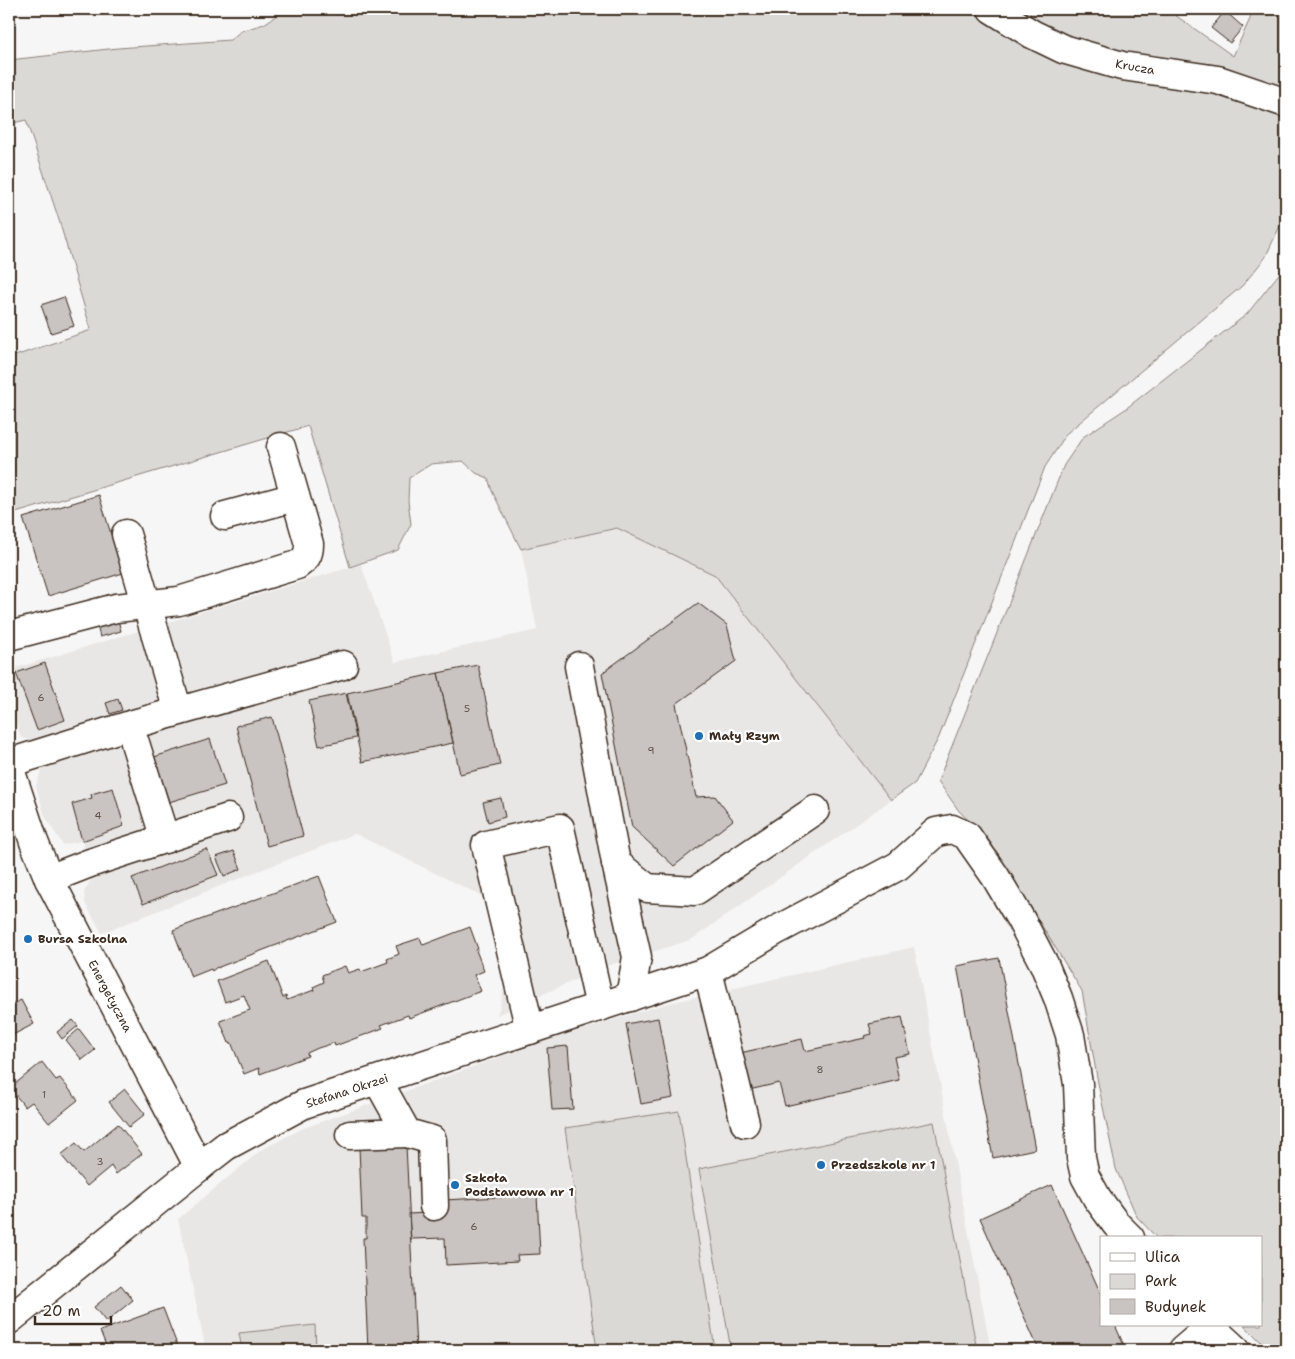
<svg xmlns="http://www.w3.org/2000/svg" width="1295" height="1359" font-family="'Shantell Sans',sans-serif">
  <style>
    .built { fill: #e9e7e6 }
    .green { fill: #dbd9d6; stroke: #8b827a }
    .building { fill: #c9c3c1; stroke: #3b2a1e }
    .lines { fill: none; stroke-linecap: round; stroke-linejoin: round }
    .minor-casing { stroke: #3b2a1e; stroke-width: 31 }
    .minor { stroke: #fff; stroke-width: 28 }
    .poi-dot { fill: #1f6fb2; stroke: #fff; stroke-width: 2 }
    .labels { text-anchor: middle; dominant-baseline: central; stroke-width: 4.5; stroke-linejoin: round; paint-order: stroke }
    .number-label { font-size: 10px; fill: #5e5047 }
    .street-label { font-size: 12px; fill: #3b2a1e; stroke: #fff }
    .poi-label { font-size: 12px; font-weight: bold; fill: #3b2a1e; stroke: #fff; text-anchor: start }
  </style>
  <rect width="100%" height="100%" fill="#f7f6f6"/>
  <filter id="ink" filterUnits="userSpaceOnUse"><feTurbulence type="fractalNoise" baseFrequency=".02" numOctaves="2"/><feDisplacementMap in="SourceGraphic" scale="10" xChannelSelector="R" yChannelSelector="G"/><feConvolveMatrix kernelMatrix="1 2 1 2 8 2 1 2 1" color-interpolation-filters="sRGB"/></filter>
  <g filter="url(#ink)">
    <g class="built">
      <polygon points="617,528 715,575 891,800 691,940 604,967 497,1015 501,1002 504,984 488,899 355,834 253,873 102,933 85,903 84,892 94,875 82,841 63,845 45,817 36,786 41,771 31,740 21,738 9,700 9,670 361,564 395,662 537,630 521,549"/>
      <polygon points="914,947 991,1350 206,1350 178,1219 261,1150 301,1129 541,1042 661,1005"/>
    </g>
    <g class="green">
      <polygon points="286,9 977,9 1048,51 1198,82 1286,114 1286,213 1265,258 1242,286 1067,433 1045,467 939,737 915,783 891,800 715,575 617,528 521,549 492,491 488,478 476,473 463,461 431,464 409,478 408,501 411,524 398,550 350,567 308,426 9,515 9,358 91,330 59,220 26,120 9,124 9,60 118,48 230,40 241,31 264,24"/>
      <polygon points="1009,9 1171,9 1175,15 1233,56 1250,19 1251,9 1286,9 1286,95 1130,59 1074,43"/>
      <polygon points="1286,265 1286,1350 1269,1350 1244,1325 1261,1325 1261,1238 1157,1238 1137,1217 1116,1169 1098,1083 1082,991 989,840 959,811 938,781 1064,465 1083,437 1124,410 1247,314"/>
      <polygon points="679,1111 715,1350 597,1350 565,1128"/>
      <polygon points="934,1122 977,1350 731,1350 699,1169"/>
      <polygon points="315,1325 316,1350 242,1350 239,1333"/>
    </g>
    <g class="building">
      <polygon points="1225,11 1243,27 1230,43 1211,28"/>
      <polygon points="64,297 74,326 51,333 41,305"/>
      <polygon points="99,495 123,573 48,596 23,518"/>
      <polygon points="698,603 727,625 736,661 676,704 696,797 715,796 733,820 674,866 632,827 602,673"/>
      <polygon points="118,620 121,631 100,637 97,626"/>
      <polygon points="45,663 65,720 37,730 16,673"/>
      <polygon points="478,665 500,765 460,774 438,673"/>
      <polygon points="438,673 453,743 362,762 347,693"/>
      <polygon points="346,693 356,738 319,746 309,701"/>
      <polygon points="118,699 122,710 110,714 106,703"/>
      <polygon points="272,717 303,836 267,846 236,726"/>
      <polygon points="210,739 225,785 169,802 154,757"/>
      <polygon points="113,788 124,826 82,841 72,804 92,798 91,794"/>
      <polygon points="501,798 505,817 488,822 483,802"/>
      <polygon points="207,849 218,875 143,904 132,878"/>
      <polygon points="234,851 241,869 224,876 216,857"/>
      <polygon points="319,876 337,922 219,967 219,968 217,967 212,971 211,969 191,977 173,930"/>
      <polygon points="470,927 478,949 476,950 484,971 474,975 481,991 409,1018 408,1015 381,1025 383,1028 335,1046 334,1043 318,1048 307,1053 308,1056 260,1074 259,1068 244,1074 231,1042 229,1043 220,1021 250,1010 244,995 225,1002 217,981 269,961 283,998 286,996 287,1000 314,990 313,987 324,982 322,975 345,966 348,973 360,969 361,972 388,962 387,959 399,954 396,946 420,938 423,945"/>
      <polygon points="999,958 1035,1149 993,1158 957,966"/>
      <polygon points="21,1000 34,1024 9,1037 9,1006"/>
      <polygon points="902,1017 910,1054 894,1057 899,1080 785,1106 779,1083 749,1090 740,1053 802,1039 805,1051 865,1038 864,1036 872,1034 869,1024"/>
      <polygon points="658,1018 673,1098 641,1104 626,1024"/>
      <polygon points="73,1020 78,1026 62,1039 57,1032"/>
      <polygon points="79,1029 95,1050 82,1060 66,1040"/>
      <polygon points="568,1046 573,1109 552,1110 547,1048"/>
      <polygon points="42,1062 56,1080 60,1078 78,1100 49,1123 32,1102 25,1107 10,1088"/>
      <polygon points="125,1089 145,1114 129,1127 109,1102"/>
      <polygon points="118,1124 142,1154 116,1174 111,1166 87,1186 61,1155 76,1143 84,1152"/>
      <polygon points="406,1145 416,1350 368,1350 363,1238 366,1238 366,1218 362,1218 359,1147"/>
      <polygon points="1052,1185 1101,1294 1101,1325 1115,1325 1126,1350 1039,1350 980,1218"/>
      <polygon points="537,1195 540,1254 517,1255 518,1261 446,1265 445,1238 411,1239 409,1214 444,1212 444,1200"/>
      <polygon points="121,1285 133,1300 106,1322 94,1307"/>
      <polygon points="163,1308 179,1350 108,1350 100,1331"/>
    </g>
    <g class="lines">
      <defs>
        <g id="minor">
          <polyline points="992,9 1032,34 1063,49 1122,66 1218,80 1286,103"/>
          <polyline points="225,516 295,497"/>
          <polyline points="126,534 178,711"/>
          <path d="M9 636 116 608 179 601 297 565C306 559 309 555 309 544L281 447"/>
          <polyline points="579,666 616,863 637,957 630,997"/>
          <polyline points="135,743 165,839"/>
          <polyline points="9,763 130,725 343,665"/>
          <polyline points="9,766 34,842 49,879 199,1167"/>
          <polyline points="616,863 647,888 695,891 815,810"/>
          <polyline points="49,879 90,863 228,818"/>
          <polyline points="708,971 745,1123"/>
          <polyline points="530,1030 486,845 560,828 600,1007"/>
          <polyline points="378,1081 407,1133 432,1140 434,1206"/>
          <polyline points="350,1135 407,1133"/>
          <polyline points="9,1320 199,1167 226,1146 304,1104 708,971 777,930 898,866 936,832 952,829 967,836 995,876 1021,920 1044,964 1058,998 1070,1035 1078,1084 1081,1158 1085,1176 1097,1198 1116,1224 1130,1238"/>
          <polyline points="1209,1325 1236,1350"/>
          <polyline points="1183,1350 1210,1327"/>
        </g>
      </defs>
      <use href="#minor" class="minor-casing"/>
      <use href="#minor" class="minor"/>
    </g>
  </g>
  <g class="poi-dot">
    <circle cx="699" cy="736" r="5"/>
    <circle cx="28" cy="939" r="5"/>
    <circle cx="821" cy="1165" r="5"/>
    <circle cx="455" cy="1185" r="5"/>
  </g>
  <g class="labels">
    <g class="number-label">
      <text x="41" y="697">6</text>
      <text x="467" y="708">5</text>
      <text x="651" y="750">9</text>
      <text x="98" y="815">4</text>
      <text x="820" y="1069">8</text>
      <text x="44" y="1094">1</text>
      <text x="100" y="1161">3</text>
      <text x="474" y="1226">6</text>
    </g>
    <g class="street-label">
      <text transform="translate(1135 67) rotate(10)">Krucza</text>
      <text transform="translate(110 996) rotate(62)">Energetyczna</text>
      <text transform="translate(347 1091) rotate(-18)">Stefana Okrzei</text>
    </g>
    <g class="poi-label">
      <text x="709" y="736">Mały Rzym</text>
      <text x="38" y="939">Bursa Szkolna</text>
      <text x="831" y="1165">Przedszkole nr 1</text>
      <text x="465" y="1178">Szkoła<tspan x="465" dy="14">Podstawowa nr 1</tspan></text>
    </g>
  </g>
  <rect width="1295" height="1359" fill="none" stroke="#fff" stroke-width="30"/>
  <rect x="15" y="15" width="1265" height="1329" fill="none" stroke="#3b2a1e" stroke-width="2" filter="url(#ink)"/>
  <rect x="1100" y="1236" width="162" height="90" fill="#ffffff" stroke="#b1aaa5"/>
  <rect x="1110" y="1253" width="25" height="8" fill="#ffffff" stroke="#b1aaa5"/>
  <text x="1145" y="1262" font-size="15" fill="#3b2a1e">Ulica</text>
  <rect x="1110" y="1274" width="25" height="15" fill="#dbd9d6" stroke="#b1aaa5"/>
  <text x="1145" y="1286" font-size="15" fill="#3b2a1e">Park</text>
  <rect x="1110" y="1299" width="25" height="15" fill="#c9c3c1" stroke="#b1aaa5"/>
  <text x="1145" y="1312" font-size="15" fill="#3b2a1e">Budynek</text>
  <path d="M35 1316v8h76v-8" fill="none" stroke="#3b2a1e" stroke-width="2.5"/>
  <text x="42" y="1316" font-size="15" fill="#3b2a1e" stroke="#ffffff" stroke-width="4" paint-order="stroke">20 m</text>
</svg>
